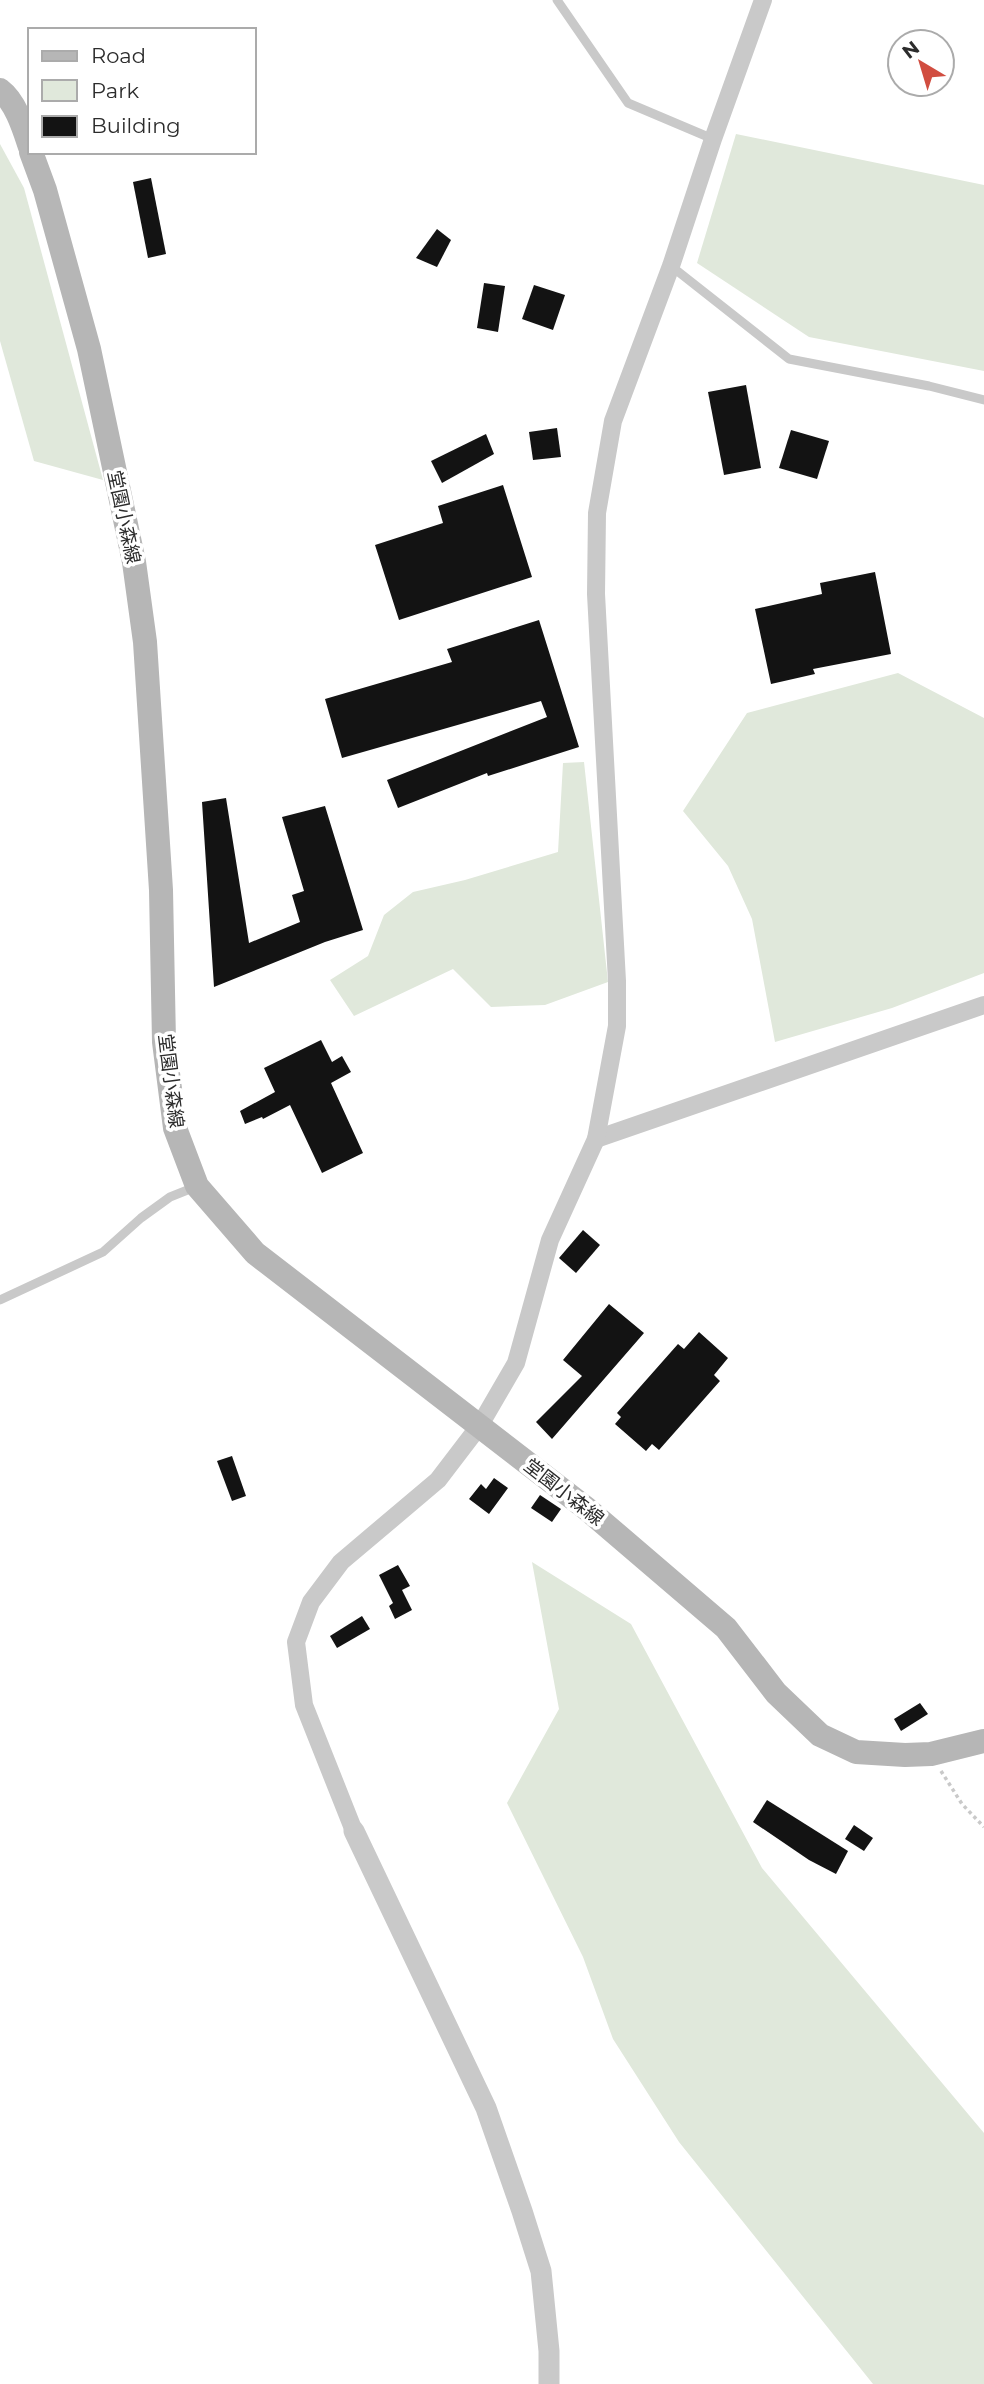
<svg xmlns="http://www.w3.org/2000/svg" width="984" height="2384" font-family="Montserrat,'Noto Sans JP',sans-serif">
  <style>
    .green { fill: #e0e8db }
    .building { fill: #131313 }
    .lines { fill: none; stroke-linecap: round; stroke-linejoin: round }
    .path { stroke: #c9c9c9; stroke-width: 3.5; stroke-dasharray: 3.5 3.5; stroke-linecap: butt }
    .service { stroke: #c9c9c9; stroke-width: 9 }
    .minor { stroke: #c9c9c9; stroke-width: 18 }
    .tertiary { stroke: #c9c9c9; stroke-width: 21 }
    .secondary { stroke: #b6b6b6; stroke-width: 24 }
    .labels { text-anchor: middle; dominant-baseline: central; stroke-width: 7; stroke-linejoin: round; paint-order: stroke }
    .street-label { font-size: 19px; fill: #2c2c2c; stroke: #fff }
  </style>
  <rect width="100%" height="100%" fill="#fff"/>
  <g class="green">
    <polygon points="736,134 984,185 984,371 809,337 697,263"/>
    <polygon points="0,144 24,188 103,480 34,461 0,341"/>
    <polygon points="898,673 984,718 984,973 892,1008 775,1042 752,919 728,866 683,811 747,713"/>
    <polygon points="584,762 608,982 545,1005 491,1007 453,969 354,1016 330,980 368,956 384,915 413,892 465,880 558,852 563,763"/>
    <polygon points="532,1562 631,1624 762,1868 984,2133 984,2384 873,2384 679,2142 613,2039 583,1957 507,1803 559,1709"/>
  </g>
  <g class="building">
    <polygon points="151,178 166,254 148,258 133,182"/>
    <polygon points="437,229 451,240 437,267 416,258"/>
    <polygon points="484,283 505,286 498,332 477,328"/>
    <polygon points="534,285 565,295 553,330 522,319"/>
    <polygon points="746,385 761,468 724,475 708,392"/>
    <polygon points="557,428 561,457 533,460 529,432"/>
    <polygon points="791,430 829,441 817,479 779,468"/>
    <polygon points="486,434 494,454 442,483 431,461"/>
    <polygon points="503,485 532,577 399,620 375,545 443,523 438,506"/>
    <polygon points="875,572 891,654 813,669 815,674 771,684 755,609 822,594 820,583"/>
    <polygon points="539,620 579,747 488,776 487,773 398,808 387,780 547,717 541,701 342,758 325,699 452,662 447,649"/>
    <polygon points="226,798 249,943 300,922 292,895 304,891 282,817 325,806 363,930 325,942 214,987 202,802"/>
    <polygon points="321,1040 332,1062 342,1056 351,1072 331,1083 363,1153 322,1173 290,1105 263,1119 262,1117 245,1124 240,1111 275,1092 264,1068"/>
    <polygon points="583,1230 600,1245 576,1273 559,1258"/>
    <polygon points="609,1304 644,1333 552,1439 536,1422 582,1376 563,1360"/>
    <polygon points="699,1332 728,1358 714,1375 720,1381 659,1450 652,1444 646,1451 615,1424 621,1417 617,1413 678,1344 684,1349"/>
    <polygon points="232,1456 246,1496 232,1501 217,1461"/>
    <polygon points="494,1478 508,1488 489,1514 469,1499 481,1484 486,1489"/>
    <polygon points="540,1495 561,1509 552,1522 531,1508"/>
    <polygon points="398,1565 410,1586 402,1590 412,1610 395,1619 389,1606 393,1603 379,1575"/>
    <polygon points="362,1616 370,1629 337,1648 330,1636"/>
    <polygon points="920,1703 928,1714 901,1731 894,1719"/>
    <polygon points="767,1800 848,1851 836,1874 809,1860 753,1822"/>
    <polygon points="854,1825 873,1838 864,1851 845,1839"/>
  </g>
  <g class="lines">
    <polyline class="path" points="941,1771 962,1804 984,1827"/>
    <g class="service">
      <polyline points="557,0 628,103 713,139"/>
      <polyline points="671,266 789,359 929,386 984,400"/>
      <polyline points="0,1300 103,1252 141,1218 170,1197 195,1187"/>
    </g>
    <g class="minor">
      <polyline points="596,1139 984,1005"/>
      <polyline points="354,1831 304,1705 296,1642 311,1602 341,1562 438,1480 480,1425 516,1363 550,1240 596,1139 617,1026 617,981 596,594 597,513 613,421 671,266 713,139 763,0"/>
    </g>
    <polyline class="tertiary" points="354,1831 486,2108 522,2211 541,2271 549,2351 549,2384"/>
    <g class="secondary">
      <path d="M0 90C16 102 24 129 30 147"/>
      <polyline points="31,152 45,190 89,349 134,562 145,642 161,890 164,1042 175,1128 197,1186 255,1253 587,1509 726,1628 776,1693 820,1735 856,1752 905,1755 931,1754 984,1741"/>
    </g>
  </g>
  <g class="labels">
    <g class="street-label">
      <text transform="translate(124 517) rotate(78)">堂園小森線</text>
      <text transform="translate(171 1081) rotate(83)">堂園小森線</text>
      <text transform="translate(564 1492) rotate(38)">堂園小森線</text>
    </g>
  </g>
  <rect x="28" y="28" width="228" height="126" fill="#ffffff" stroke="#ababab" stroke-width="2"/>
  <rect x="42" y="51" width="35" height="10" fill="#b6b6b6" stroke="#ababab" stroke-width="2"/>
  <text x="91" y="63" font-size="21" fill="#2c2c2c">Road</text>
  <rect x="42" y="80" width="35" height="21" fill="#e0e8db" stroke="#ababab" stroke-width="2"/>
  <text x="91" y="98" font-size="21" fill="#2c2c2c">Park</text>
  <rect x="42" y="116" width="35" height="21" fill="#131313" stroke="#ababab" stroke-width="2"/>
  <text x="91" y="133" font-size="21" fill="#2c2c2c">Building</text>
  <g transform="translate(921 63) rotate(322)"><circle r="33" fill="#ffffff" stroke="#ababab" stroke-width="2"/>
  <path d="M0-5L12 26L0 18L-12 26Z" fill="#d14d40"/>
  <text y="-10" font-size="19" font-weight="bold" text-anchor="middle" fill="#2c2c2c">N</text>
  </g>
</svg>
